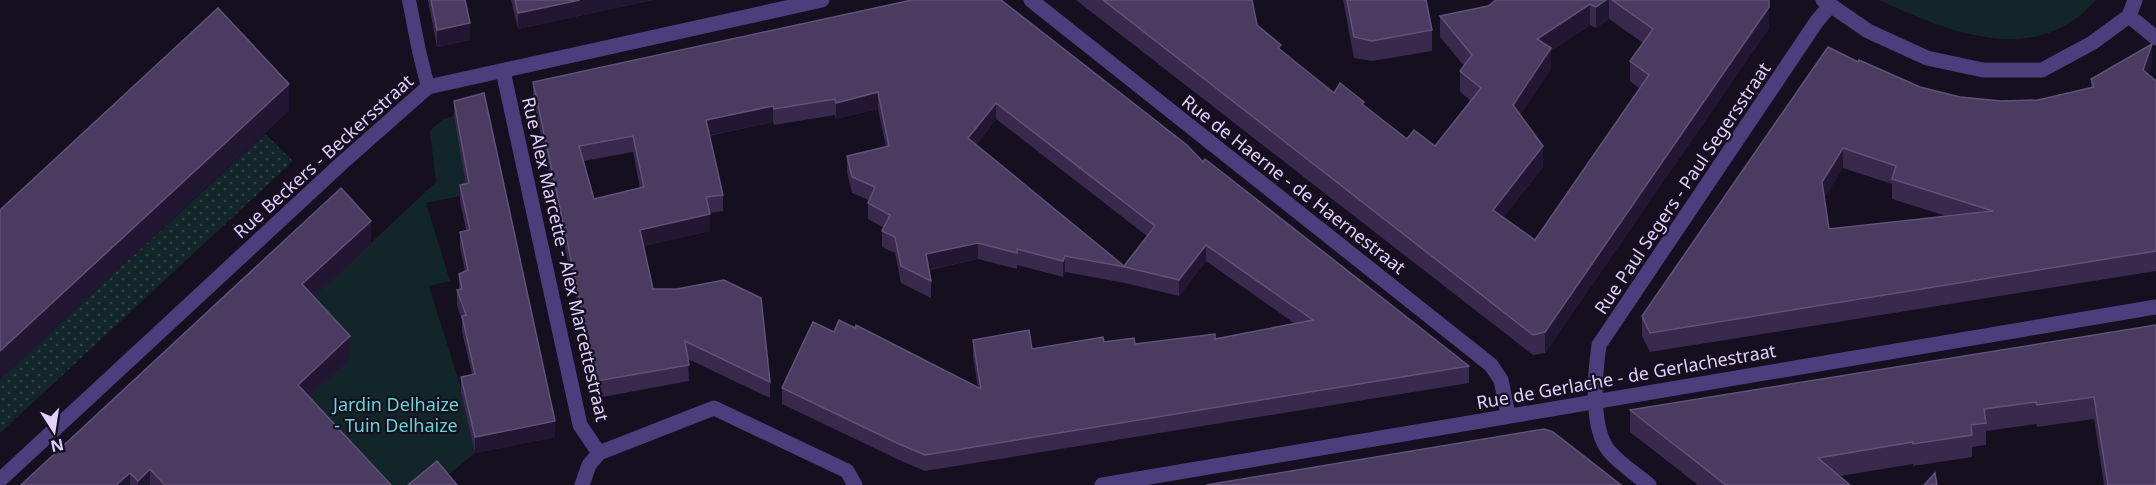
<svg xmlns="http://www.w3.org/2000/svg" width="2156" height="485" font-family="'Noto Sans',sans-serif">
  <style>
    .grass { fill: url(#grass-dots) }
    .park { fill: #12262a }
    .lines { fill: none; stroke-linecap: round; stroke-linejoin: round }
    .service { stroke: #4c3d7c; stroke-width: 14 }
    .minor { stroke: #4c3d7c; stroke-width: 15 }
    .tertiary { stroke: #4c3d7c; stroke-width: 15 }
    .wall { fill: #38294d; fill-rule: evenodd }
    .shaded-wall { fill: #221733 }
    .building { fill: #4a3b60; stroke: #615278; stroke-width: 1.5; fill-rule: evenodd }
    .labels { text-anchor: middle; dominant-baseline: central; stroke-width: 4.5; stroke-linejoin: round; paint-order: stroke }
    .street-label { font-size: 18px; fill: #dfd1fc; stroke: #150f20 }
    .park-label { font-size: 18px; fill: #63d6d1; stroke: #150f20 }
  </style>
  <defs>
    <pattern id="grass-dots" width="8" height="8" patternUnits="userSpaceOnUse" patternTransform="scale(1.5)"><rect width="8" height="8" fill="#12262a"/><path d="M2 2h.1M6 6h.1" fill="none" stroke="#34444a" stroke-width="1.8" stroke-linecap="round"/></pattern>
  </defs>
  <rect width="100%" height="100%" fill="#150f20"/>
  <polygon class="grass" points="265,134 293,161 0,433 0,379"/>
  <g class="park">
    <path d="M1879 0H2096C2035 69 1949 32 1879 0Z"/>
    <polygon points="454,116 470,194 426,203 450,281 429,286 460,385 475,453 436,485 369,485 298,408 302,308 436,182 430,131 443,119"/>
  </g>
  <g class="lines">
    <polyline class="service" points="409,0 419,51 428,87"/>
    <g class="minor">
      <polyline points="1031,0 1491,365 1501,380 1508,415"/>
      <polyline points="2129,16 2156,38"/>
      <polyline points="503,71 580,425 599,453"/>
      <polyline points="582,485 589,465 599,453 714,408 847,471 855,485"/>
      <polyline points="1102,485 2156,307"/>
      <path d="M1649 485C1636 474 1620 464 1609 451 1590 428 1595 373 1599 345L1817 21 1830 6"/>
    </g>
    <g class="tertiary">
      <polyline points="1823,0 1868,31 1927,58 1983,70 2042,70 2092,43 2129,16 2135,0"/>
      <polyline points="0,480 343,162 428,87 822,0"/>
    </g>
  </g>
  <g class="wall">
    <polygon points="428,0 465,0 470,40 437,47"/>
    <polygon points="511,0 653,0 518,29"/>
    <path d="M912 0 1203 162 1469 366V383L925 471 897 459 782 404V388L834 332 978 388 973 357V340L1032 349 1104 342 1135 344 1215 339 1294 323 1206 261 1179 296 1125 283 1065 272 1063 277 1017 265V269L978 259 929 270 931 281V298L901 283 895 253 882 247V231L884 228 868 219V203L869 200 852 193 847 172V156L886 147 878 109 836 119 835 115 774 125 773 122 709 136 723 195V211L709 213 710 231 643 246 653 289 770 382V398L688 359 689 381 597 398 533 98V82ZM996 119 1147 236 1124 266 976 145ZM633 152 640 188 594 199 584 161Z"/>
    <path d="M1076 0H1253H1252L1257 25 1281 51 1334 93 1364 106 1407 139 1435 146 1471 101 1460 92V71L1464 66 1440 37V16L1488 6 1496 0H1769V28L1545 353 1533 355ZM1609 19 1643 43 1630 61V81L1640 89 1535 240 1503 218 1543 167 1520 115 1551 69V51L1590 25 1596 28Z"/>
    <polygon points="1343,0 1426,0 1432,30 1432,51 1372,61 1354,58"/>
    <path d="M1858 62 1920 87 1960 97 2001 101 2038 100 2091 87V79L2152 63 2148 75 2156 81V271L1650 352 1642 336V316ZM1843 168 1892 184V199L1946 216 1829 229 1824 198Z"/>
    <polygon points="454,101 555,437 475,453 461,392 461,377 472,374 462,332 462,320 457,306 457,290 459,290 459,274 465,271 460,247 460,232 466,230 460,201 460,185 466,184 454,116"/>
    <polygon points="371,245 314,297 350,360 310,397 391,485 21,485"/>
    <polygon points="2156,325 2156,485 2104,485 2094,419 2037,427 2036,424 1986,431 1986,445 1972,447 1972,457 1913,466 1913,464 1840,476 1850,485 1698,485 1630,432 1630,410"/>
  </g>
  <g class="shaded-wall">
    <polygon points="580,0 653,0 518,29 518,13"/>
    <polygon points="1606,0 1609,0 1609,19 1596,28 1596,7"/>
    <polygon points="1590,4 1590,25 1551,51 1551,69 1513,126 1513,105 1537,39"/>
    <polygon points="1769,7 1769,28 1545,353 1545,332"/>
    <polygon points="470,23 470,40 437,47 437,30"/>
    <polygon points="2152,44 2152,63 2143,90 2143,70"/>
    <polygon points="289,84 289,111 0,379 0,351"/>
    <polygon points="878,92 878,109 836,119 836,103"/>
    <polygon points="996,103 996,119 968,155 968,138"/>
    <polygon points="773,106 773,122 706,136 706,120"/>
    <polygon points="1543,146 1543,167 1493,231 1493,210"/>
    <polygon points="1843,148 1843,168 1822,202 1822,182"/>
    <polygon points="710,214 710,231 640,247 640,230"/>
    <polygon points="371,221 371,245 302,308 302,284"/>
    <polygon points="978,243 978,259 926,270 926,254"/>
    <polygon points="1206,245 1206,261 1179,296 1179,280"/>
    <polygon points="1065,256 1065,272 1063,277 1063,261"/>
    <polygon points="350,336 350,360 298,408 298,385"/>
    <polygon points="555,421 555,437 475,453 475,437"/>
    <polygon points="150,469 150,485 138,485 138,481"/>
    <polygon points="130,473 130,485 116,485"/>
  </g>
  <g class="building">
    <polygon points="431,0 465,0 470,23 437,30"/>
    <polygon points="515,0 580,0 518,13"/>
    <path d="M912 0H1001L1187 145 1203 162 1205 159 1469 366 925 455 897 443 782 388 813 322 834 332 839 320 855 328 856 325 981 389 973 340 1029 330 1032 349 1103 337 1104 342 1134 338 1135 344 1215 334V339L1313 320 1206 245 1179 280 1125 267 1065 256 1063 261 1017 249V253L978 243 926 254 931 281 901 266 895 237 882 231 890 215 868 203 875 187 852 177 847 156 889 146 878 92 836 103 835 99 774 109 773 106 706 120 723 195 706 197 710 214 640 230 653 289H677L724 280 761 298 770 382 685 341 689 365 597 381 533 82ZM996 103 1155 226 1124 266 968 138ZM633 136 644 187 594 199 579 146Z"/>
    <polygon points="1103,0 1252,0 1257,25 1281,45 1278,48 1334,93 1340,83 1364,102 1362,104 1407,139 1414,130 1435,146 1481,88 1460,71 1472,55 1440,16 1488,6 1496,0 1606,0 1596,7 1590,4 1537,39 1551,48 1513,105 1543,146 1493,210 1535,240 1649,75 1630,61 1653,29 1612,0 1769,0 1769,7 1545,332 1533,335"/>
    <polygon points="1347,0 1426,0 1432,30 1372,41 1354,37"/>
    <polygon points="218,8 289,84 0,351 0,210"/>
    <path d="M2152 44 2143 70 2156 81V251L1650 333 1642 316 1828 47 1858 62 1859 60 1920 87 1960 97 2001 101 2038 100 2094 87 2091 79ZM1843 148 1896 166 1892 179 1993 211 1829 229 1822 182Z"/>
    <polygon points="484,93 555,421 475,437 461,377 475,374 462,316 466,315 457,290 462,289 459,274 468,270 460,232 470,230 460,185 469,183 454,101"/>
    <polygon points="341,188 371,221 302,284 350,336 298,385 391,485 165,485 150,469 138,481 130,473 116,485 21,485"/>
    <polygon points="2156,325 2156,485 2108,485 2094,397 2037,405 2036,402 1984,409 1986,423 1971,425 1972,435 1913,444 1913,442 1818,458 1850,485 1726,485 1630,410"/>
    <polygon points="1544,429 1553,432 1621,485 1206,485"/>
    <polygon points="437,461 457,485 408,485"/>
    <polygon points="1935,473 1937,485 1924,485"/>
  </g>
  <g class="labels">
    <g class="street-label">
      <text transform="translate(323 156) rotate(-42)">Rue Beckers - Beckersstraat</text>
      <text transform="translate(1294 184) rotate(38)">Rue de Haerne - de Haernestraat</text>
      <text transform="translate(1682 188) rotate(-56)">Rue Paul Segers - Paul Segersstraat</text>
      <text transform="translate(566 259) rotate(77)">Rue Alex Marcette - Alex Marcettestraat</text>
      <text transform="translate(1626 376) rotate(-10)">Rue de Gerlache - de Gerlachestraat</text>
    </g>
    <g class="park-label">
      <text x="396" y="404">Jardin Delhaize<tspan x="396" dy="21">- Tuin Delhaize</tspan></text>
    </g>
  </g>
  <g transform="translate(54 431) rotate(168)" stroke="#150f20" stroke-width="4.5" paint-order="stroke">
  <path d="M0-4.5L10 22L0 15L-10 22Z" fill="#dfd1fc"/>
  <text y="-9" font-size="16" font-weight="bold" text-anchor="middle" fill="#dfd1fc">N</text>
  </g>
</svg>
